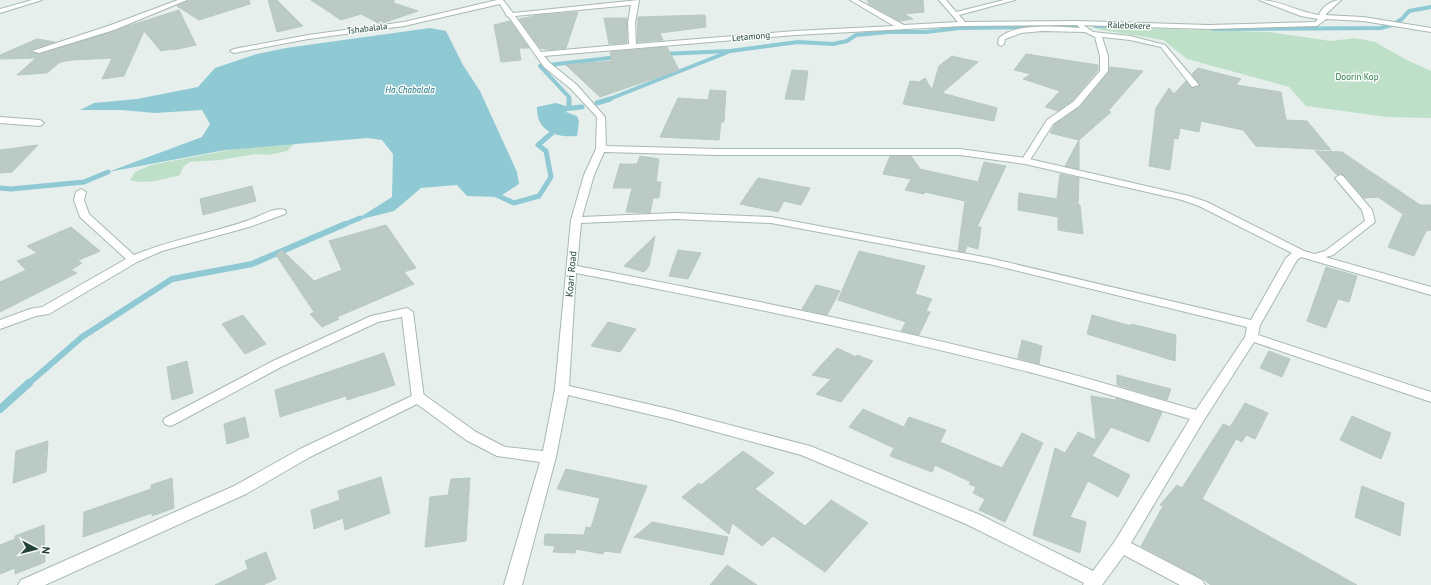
<svg xmlns="http://www.w3.org/2000/svg" width="1431" height="585" font-family="'PT Sans',sans-serif">
  <style>
    .green { fill: #bfe0c8 }
    .water { fill: #8ec9d4 }
    .lines { fill: none; stroke-linecap: round; stroke-linejoin: round }
    .stream-far3 { stroke: #8ec9d4; stroke-width: 4 }
    .stream-far2 { stroke: #8ec9d4; stroke-width: 5 }
    .stream-far1 { stroke: #8ec9d4; stroke-width: 6 }
    .stream { stroke: #8ec9d4; stroke-width: 8 }
    .building { fill: #bbcac4; stroke: #b8c9c2 }
    .lane-casing { stroke: #a8b8b2; stroke-width: 2 }
    .street-casing { stroke: #a8b8b2; stroke-width: 2 }
    .secondary-casing { stroke: #a4bbb3; stroke-width: 2 }
    .lane { fill: #fff; fill-rule: evenodd }
    .street { fill: #fff; fill-rule: evenodd }
    .secondary { fill: #fff; fill-rule: evenodd }
    .labels { text-anchor: middle; dominant-baseline: central; stroke-width: 3; stroke-linejoin: round; paint-order: stroke }
    .far-street-label { font-size: 9px; fill: #24423a; stroke: #f7fbf9 }
    .far-park-label { font-size: 9px; fill: #2d7a4b; stroke: #f7fbf9 }
    .far-water-label { font-size: 9px; font-style: italic; fill: #1c6f80; stroke: #f7fbf9 }
    .street-label { font-size: 10px; fill: #24423a; stroke: #f7fbf9 }
  </style>
  <rect width="100%" height="100%" fill="#e6efeb"/>
  <g class="green">
    <polygon points="1100,27 1268,32 1331,41 1355,38 1375,42 1405,59 1431,71 1431,118 1387,117 1306,106 1289,87 1187,59 1163,40 1096,29"/>
    <path d="M295 143 287 151 269 155 256 154 220 160 190 162 183 167 180 175C164 179 146 185 130 180L135 172 151 165 250 146Z"/>
  </g>
  <g class="water">
    <polygon points="430,28 446,31 463,65 480,91 517,172 519,184 499,197 467,196 457,185 421,188 394,211 354,221 392,197 393,154 382,140 368,138 225,150 108,172 202,137 210,124 202,110 155,113 121,110 80,110 94,103 137,99 198,87 215,68 257,54 286,48"/>
    <path d="M556 103 569 107 566 112 577 116 579 122 577 136C556 138 536 131 537 107Z"/>
  </g>
  <g class="lines">
    <g class="stream-far3">
      <polyline points="1095,26 1122,26"/>
      <polyline points="1054,27 1080,26"/>
      <polyline points="1213,29 1381,28 1392,25 1402,19 1409,11 1431,7"/>
      <polyline points="663,54 730,51 798,42 833,44 847,41 856,35 889,32 926,32 959,28 1039,27"/>
      <polyline points="569,100 569,97 540,66 618,57"/>
      <polyline points="607,100 728,52"/>
    </g>
    <g class="stream-far2">
      <polyline points="569,99 569,107"/>
      <polyline points="597,103 610,99"/>
      <polyline points="562,109 582,107"/>
      <polyline points="0,188 11,189 84,182 108,172"/>
      <polyline points="492,193 514,203 539,196 551,177 546,151 538,145 552,133 553,126"/>
      <polyline points="343,225 360,218"/>
    </g>
    <polyline class="stream-far1" points="28,384 82,337 172,279 252,264 345,224"/>
    <polyline class="stream" points="0,409 29,383"/>
  </g>
  <g class="building">
    <polygon points="188,0 249,0 250,4 199,20 177,6"/>
    <polygon points="268,0 277,0 303,26 277,32"/>
    <polygon points="311,0 394,0 394,3 418,11 380,24 361,14 341,20"/>
    <polygon points="867,0 923,0 924,12 904,14 913,19 900,21 869,4"/>
    <polygon points="179,10 196,45 173,50 171,49 161,51 144,31 124,76 102,79 112,58 72,60 60,62 47,73 17,75 36,58 0,59 0,55 37,39 55,42 31,50 32,52 39,54"/>
    <polygon points="578,12 566,48 549,50 540,48 519,19 539,15"/>
    <polygon points="705,15 706,27 660,33 663,40 637,42 638,17"/>
    <polygon points="604,18 627,18 627,43 609,44"/>
    <polygon points="510,21 529,48 519,48 521,60 501,62 494,25"/>
    <polygon points="667,47 679,70 600,97 566,65 612,61 610,52"/>
    <polygon points="1026,54 1098,65 1098,70 1072,101 1058,111 1045,107 1060,91 1023,79 1031,74 1014,70"/>
    <polygon points="952,56 978,62 942,93 997,108 994,121 903,104 910,81 919,82 925,78 932,90 939,66"/>
    <polygon points="1110,67 1143,71 1108,111 1111,112 1079,140 1050,133 1055,124 1080,107 1109,72"/>
    <polygon points="1198,68 1241,79 1236,85 1281,92 1286,120 1307,121 1331,150 1256,146 1243,130 1201,121 1199,132 1180,128 1178,139 1174,138 1170,170 1149,166 1156,108 1169,88 1174,94 1186,81 1192,88 1200,86 1192,74"/>
    <polygon points="792,70 808,71 804,100 785,99"/>
    <polygon points="710,90 726,91 724,122 721,122 719,140 660,137 678,98 708,100"/>
    <polygon points="1079,140 1079,169 1065,166"/>
    <polygon points="38,145 12,172 0,173 0,150"/>
    <polygon points="1315,151 1342,152 1420,205 1431,205 1431,230 1426,231 1414,256 1388,247 1403,214 1378,197 1364,198 1344,175 1340,174 1337,175"/>
    <polygon points="640,156 659,159 656,182 661,182 659,198 653,198 650,213 626,212 632,188 613,188 620,164 637,164"/>
    <polygon points="890,156 911,156 920,169 978,182 984,162 1006,166 977,227 981,227 978,249 967,246 965,252 958,251 965,201 925,192 924,194 905,190 911,179 883,174"/>
    <polygon points="1060,174 1079,178 1078,205 1080,205 1083,234 1058,230 1058,217 1018,210 1019,193 1057,199"/>
    <polygon points="758,178 810,188 801,205 784,201 778,212 740,204"/>
    <polygon points="252,186 256,201 203,215 200,199"/>
    <polygon points="386,225 416,268 404,272 414,284 337,317 339,319 322,327 310,314 314,312 276,255 282,250 314,281 342,270 329,241"/>
    <polygon points="71,227 100,251 77,261 82,263 71,270 77,273 0,312 0,282 26,270 17,261 37,253 27,246"/>
    <polygon points="655,236 649,266 644,272 624,266"/>
    <polygon points="678,250 701,253 688,279 669,276"/>
    <polygon points="859,251 925,266 915,294 932,299 926,311 930,312 919,335 901,331 906,322 838,300"/>
    <polygon points="1326,267 1357,276 1349,302 1338,299 1326,328 1307,321"/>
    <polygon points="816,285 840,291 827,315 802,309"/>
    <polygon points="243,315 266,344 245,354 222,324"/>
    <polygon points="1092,315 1131,326 1131,324 1176,335 1175,361 1087,334"/>
    <polygon points="608,322 636,329 620,352 591,346"/>
    <polygon points="1022,340 1042,346 1039,364 1018,358"/>
    <polygon points="837,348 856,357 857,355 873,361 841,402 816,394 831,379 812,375"/>
    <polygon points="1269,351 1290,359 1282,377 1260,368"/>
    <polygon points="384,353 395,385 347,400 346,396 280,417 275,390"/>
    <polygon points="187,361 193,393 172,400 167,367"/>
    <polygon points="1117,375 1171,389 1167,400 1117,385"/>
    <polygon points="1091,396 1116,400 1116,398 1162,412 1149,442 1111,427 1092,456 1130,475 1118,497 1088,481 1070,517 1086,522 1080,553 1033,535 1055,448 1065,453 1078,432 1096,440"/>
    <polygon points="1245,403 1268,413 1255,439 1246,435 1242,442 1236,439 1202,499 1357,585 1211,585 1203,579 1141,546 1163,506 1160,505 1177,485 1182,488 1223,424 1230,427"/>
    <polygon points="863,409 904,427 909,417 946,430 940,442 1002,468 1022,433 1043,443 1005,522 979,510 985,499 973,493 976,487 969,484 971,482 935,465 932,472 890,456 894,448 849,427"/>
    <polygon points="1352,416 1391,433 1381,459 1340,440"/>
    <polygon points="245,417 249,437 227,444 224,424"/>
    <polygon points="48,441 46,472 13,483 16,451"/>
    <polygon points="743,451 774,473 755,489 805,526 831,500 868,523 825,572 773,536 762,546 732,523 729,534 682,497 699,483 701,485"/>
    <polygon points="566,469 647,486 620,553 604,551 603,554 576,549 575,553 553,552 555,546 544,545 545,534 584,535 586,527 591,528 600,498 557,489"/>
    <polygon points="381,477 390,513 345,530 343,518 314,529 311,510 340,500 338,491"/>
    <polygon points="172,478 174,508 152,516 152,513 83,537 84,512 151,489 151,485"/>
    <polygon points="470,478 466,541 425,547 430,497 448,495 451,479"/>
    <polygon points="1362,486 1404,503 1400,536 1355,517"/>
    <polygon points="652,522 728,537 723,555 634,537"/>
    <polygon points="44,525 45,562 15,574 15,568 0,574 0,545 15,539 15,536"/>
    <polygon points="266,552 276,579 263,585 215,585 248,569 245,561"/>
    <polygon points="727,565 757,585 710,585"/>
  </g>
  <g class="lines">
    <defs>
      <g id="lane">
        <path d="M1078 21 1093 32 1130 36 1165 45 1199 85 1192 87 1161 47 1130 40 1102 37 1108 56V71L1079 106 1053 124 1028 163H1022L1021 161 1047 120 1073 102 1100 71V56L1095 37 1085 32 1042 31 1021 33 1005 39 1004 44 1001 46 998 44 999 38C1016 22 1057 27 1080 28L1075 23Z"/>
        <polygon points="1340,175 1343,176 1372,210 1375,222 1333,255 1315,260 1311,259 1310,257 1311,255 1325,251 1365,221 1362,210 1335,178"/>
        <polygon points="407,308 413,312 424,398 423,401 413,401 412,398 402,317 378,322 281,367 175,424 170,426 165,424 163,421 165,418 273,361 371,316"/>
      </g>
      <g id="street">
        <polygon points="178,0 187,0 114,30 39,53 32,51 108,26"/>
        <path d="M497 0H503L513 13 639 0 635 23 636 44 795 31 894 26 850 0H858L904 25 958 22 939 0H946L956 12 1004 0H1015L959 15 965 22 1078 21 1209 25 1315 22 1318 19 1301 16 1259 0C1279 0 1298 12 1319 15 1322 6 1333 0 1341 0L1325 15 1363 17 1431 28V32L1363 21 1326 19 1317 26 1209 29 1078 25 963 26 795 35 544 56 550 63 577 85 605 117 606 146 718 149H960L1025 158 1189 196 1207 202 1304 251 1431 287V295L1301 257 1297 260 1260 325 1258 335 1431 392V402L1254 342 1204 420 1131 543 1202 580 1205 585H1180L1124 555 1102 585H1083L1084 583 966 524 801 455 669 419 568 395 556 457 522 585H504L540 462 497 456 466 440 417 404 310 457 246 494 45 585H18L21 580 234 486 300 449 418 393 423 394 476 432 505 447 543 451 555 389 571 220 584 175 596 149 597 117 571 89 544 67 509 17 507 16 500 4 404 26 308 39 234 53 230 51 234 49 308 35 404 22ZM631 5 628 23 629 44 541 52 515 16ZM604 152 718 155H960L1025 164 1182 200 1199 206 1292 253 1286 258 1251 320 989 258 771 217 675 213 582 217 594 175ZM675 219 771 223 989 264 1247 327 1245 337 1196 410C1140 394 1085 377 1030 363 880 325 728 295 577 266L581 223ZM576 273C728 302 879 334 1029 372 1083 386 1136 403 1190 419L1115 541 1093 571 978 514 810 446 669 409 569 386Z"/>
        <polygon points="0,117 40,120 44,123 40,126 0,123"/>
        <path d="M81 189 86 192 84 200 89 214 134 255C172 239 214 233 252 219 262 215 275 207 285 210L286 212 285 214 249 227 162 251 137 262 49 314 36 316 0 329V320L30 309 42 307 126 259 80 217 74 200 76 192Z"/>
      </g>
      <polygon id="secondary" points="32,0 42,0 0,13 0,9"/>
    </defs>
    <use href="#lane" class="lane-casing"/>
    <use href="#street" class="street-casing"/>
    <use href="#secondary" class="secondary-casing"/>
    <use href="#lane" class="lane"/>
    <use href="#street" class="street"/>
    <use href="#secondary" class="secondary"/>
  </g>
  <g class="labels">
    <g class="far-street-label">
      <text transform="translate(1129 25) rotate(2)">Ralebekere</text>
      <text transform="translate(367 28) rotate(-7)">Tshabalala</text>
      <text transform="translate(751 36) rotate(-5)">Letamong</text>
    </g>
    <g class="far-park-label">
      <text x="1357" y="76">Doorin Kop</text>
    </g>
    <g class="far-water-label">
      <text x="410" y="89">Ha Chabalala</text>
    </g>
    <g class="street-label">
      <text transform="translate(571 274) rotate(-85)">Koari Road</text>
    </g>
  </g>
  <g transform="translate(36 549) rotate(97)" stroke="#f7fbf9" stroke-width="3" paint-order="stroke">
  <path d="M0-3L7 15L0 10L-7 15Z" fill="#24423a"/>
  <text y="-6" font-size="11" font-weight="bold" text-anchor="middle" fill="#24423a">N</text>
  </g>
</svg>
